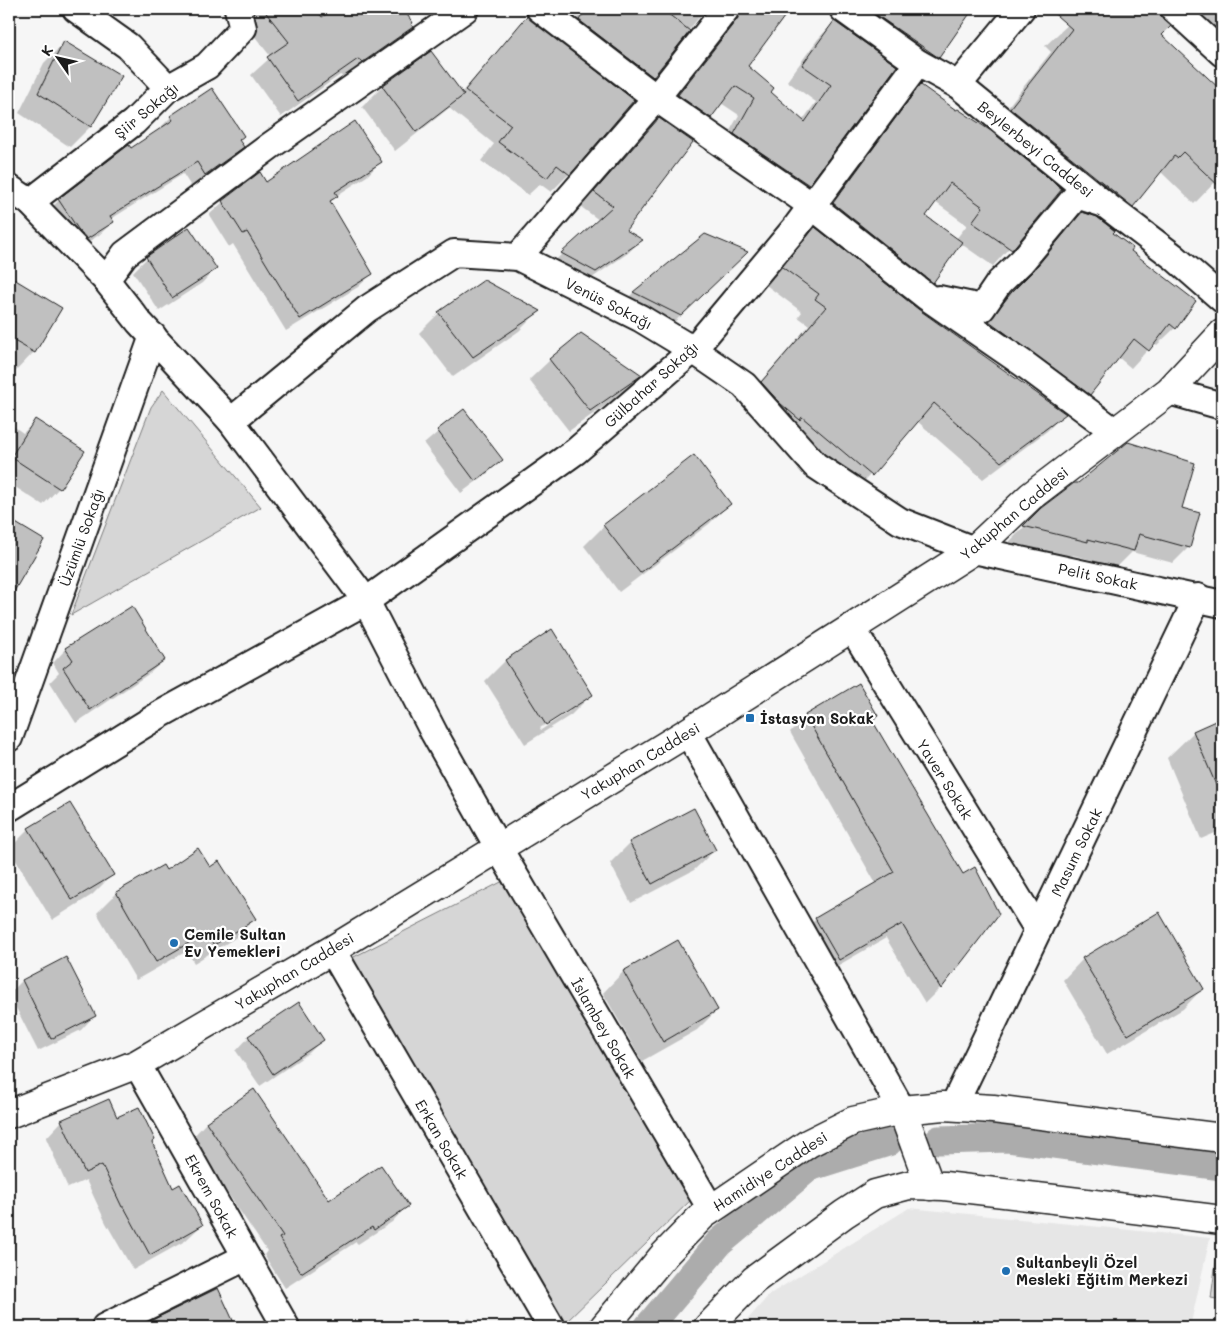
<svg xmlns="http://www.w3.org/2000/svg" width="1231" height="1336" font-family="Mali,sans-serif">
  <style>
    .built { fill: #e6e6e6 }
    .green { fill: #d6d6d6; stroke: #797979 }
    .shadow { fill: #0003; fill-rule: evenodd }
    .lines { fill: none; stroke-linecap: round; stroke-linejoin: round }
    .canal { stroke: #acacac; stroke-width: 29 }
    .building { fill: #c0c0c0; stroke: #1c1c1c }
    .minor-casing { stroke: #1c1c1c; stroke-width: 30 }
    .tertiary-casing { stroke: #1c1c1c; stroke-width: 31 }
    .minor { stroke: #fff; stroke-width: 26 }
    .tertiary { stroke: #fff; stroke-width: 28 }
    .poi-dot { fill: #1f6fb2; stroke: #fff; stroke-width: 2 }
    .labels { text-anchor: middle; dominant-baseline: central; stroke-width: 4.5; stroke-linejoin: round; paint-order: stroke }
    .street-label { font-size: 15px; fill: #1c1c1c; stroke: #fff }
    .poi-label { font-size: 15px; font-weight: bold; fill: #1c1c1c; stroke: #fff; text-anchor: start }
  </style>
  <rect width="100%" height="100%" fill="#f6f6f6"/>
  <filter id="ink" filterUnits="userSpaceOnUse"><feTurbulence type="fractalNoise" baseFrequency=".02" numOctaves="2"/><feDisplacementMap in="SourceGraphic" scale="10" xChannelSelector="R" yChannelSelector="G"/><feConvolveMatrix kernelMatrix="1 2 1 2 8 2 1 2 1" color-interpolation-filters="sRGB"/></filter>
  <g filter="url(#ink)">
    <polygon class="built" points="909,1208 1210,1238 1190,1327 741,1327 770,1294"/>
    <g class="green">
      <polygon points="163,390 261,507 71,615 151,407"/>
      <polygon points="511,877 696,1195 561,1327 340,964"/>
      <polygon points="1219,1240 1222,1240 1222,1300 1211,1298"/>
    </g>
    <g class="shadow">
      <polygon points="260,9 313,9 321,19 336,9 401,9 411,23 409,25 411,27 395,44 346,78 340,75 281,117 251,75 271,57 245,24"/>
      <polygon points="584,9 650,9 666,21 677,9 789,9 746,66 769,92 802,121 816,102 787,81 818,39 834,22 895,67 808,184 791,200 719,150 739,115 721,103 694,133 663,111 722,35 725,29 712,10 704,11 652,76 636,92 564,36"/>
      <polygon points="840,9 958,9 967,15 938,57 924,72"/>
      <path d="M1085 9H1133L1222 93V175L1194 204 1161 172 1110 229 1111 233 1129 251 1175 328 1157 345 1154 343 1131 368 1118 357 1089 394 1072 411 972 339 993 312 1019 286 1082 214 1100 219 1062 188 993 266 960 243 932 282 915 299 816 221 905 101 921 86 988 132 1051 52 1045 46ZM935 202 967 225 956 239 924 216Z"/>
      <polygon points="1153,9 1222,9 1222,65 1166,15"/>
      <polygon points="527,18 569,174 551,192 540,184 528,195 481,161 494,144 449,108 395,151 362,107 382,87 431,53 461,93"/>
      <polygon points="64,43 90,127 70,147 19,113 44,63"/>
      <polygon points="171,117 238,141 242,147 229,160 192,188 183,174 111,219 113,222 99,235 73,252 46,214 59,200 158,130"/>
      <polygon points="659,120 624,231 641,240 628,253 582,285 548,267 599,220 581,207"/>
      <polygon points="380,162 367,176 336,196 329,203 372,274 358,287 286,331 233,244 229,247 209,215 223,202 266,184"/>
      <polygon points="189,229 215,269 202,283 159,311 133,272 147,258"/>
      <polygon points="815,229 917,310 1064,414 1047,431 983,479 917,421 854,493 745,400 809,325 798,317 802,312 766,285"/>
      <polygon points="705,235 726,272 660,336 614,312 633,293"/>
      <polygon points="9,278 61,309 34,352 14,373 9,369"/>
      <polygon points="539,311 519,331 453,377 419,333 439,313"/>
      <polygon points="581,335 640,375 620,395 569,431 529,380 550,360"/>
      <polygon points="464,410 501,460 488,473 461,493 424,444"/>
      <polygon points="36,421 59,488 43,505 9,483 9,423 23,433"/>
      <polygon points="729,504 709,524 619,592 584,546 604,526"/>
      <polygon points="1042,509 1181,509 1189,547 1173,563 1132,552 1117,567 1073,555 1071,558 1009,542"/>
      <polygon points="9,520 43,541 9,600"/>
      <path d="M552 631 592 694 571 715 525 744 485 681 505 661ZM570 708V711L541 730 540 728Z"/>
      <polygon points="66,649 164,660 150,673 76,723 50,682 59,673 53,663"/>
      <polygon points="858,685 877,716 871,721 962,876 998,914 940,988 925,1003 886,938 823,974 801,935 816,919 876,884 790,732 805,716"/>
      <polygon points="1222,719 1222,830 1201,839 1167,758 1194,732"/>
      <polygon points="29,829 112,875 92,895 52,920 9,849"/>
      <polygon points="630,843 715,850 694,870 631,903 610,863"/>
      <polygon points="163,866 166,871 210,868 254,919 235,938 194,963 187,951 136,980 97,913 117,893"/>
      <polygon points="678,941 717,1010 697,1030 642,1061 603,993 623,972"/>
      <polygon points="1083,959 1203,988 1183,1009 1107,1054 1063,980"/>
      <polygon points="22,981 94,1016 81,1030 38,1051 9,994"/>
      <polygon points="249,1037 322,1040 309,1053 260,1086 236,1051"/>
      <polygon points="254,1091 328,1202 407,1206 392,1222 358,1244 356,1242 285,1288 264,1255 267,1251 191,1139 206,1123"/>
      <polygon points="117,1119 151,1143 172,1190 202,1225 185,1241 133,1270 106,1223 86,1180 68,1188 46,1138 62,1121"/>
      <polygon points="218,1289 235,1327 140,1327"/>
      <polygon points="469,1318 480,1327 460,1327"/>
    </g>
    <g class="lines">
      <g class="canal">
        <polyline points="939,1140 1008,1138 1222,1166"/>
        <polyline points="648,1327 719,1243 809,1167 888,1142"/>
      </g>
    </g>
    <g class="building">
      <polygon points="263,9 315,9 322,17 334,9 403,9 413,23 411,24 413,27 363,62 358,59 298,101 267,57 289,42"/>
      <polygon points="587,9 662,9 690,31 653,77 579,20"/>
      <polygon points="741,9 790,9 748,66 774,88 771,92 805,122 831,85 802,65 834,21 897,66 809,185 734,134 754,98 735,86 711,118 678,95 738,18"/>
      <polygon points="868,9 973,9 939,58"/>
      <polygon points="1049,9 1159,9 1164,20 1171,26 1162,35 1222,91 1222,189 1183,152 1177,158 1174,156 1133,207 1010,108 1072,29"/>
      <polygon points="527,16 634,100 570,175 557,165 547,178 498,142 511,125 465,90"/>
      <polygon points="64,41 122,76 91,127 38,93"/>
      <polygon points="431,51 464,95 416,132 382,86"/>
      <polygon points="922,82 921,85 956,110 958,109 991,131 1062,189 1012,250 972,222 983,207 950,183 926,216 962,242 933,283 833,203"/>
      <polygon points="212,88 244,136 239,140 244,147 205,175 197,162 110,216 114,222 87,239 78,229 58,199 126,147 129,145 131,148 173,120 170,116"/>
      <polygon points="659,118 693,142 626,230 643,240 596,272 561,253 613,206 594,192"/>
      <polygon points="355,121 382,162 335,192 338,196 330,201 373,274 300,319 247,232 243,234 222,201 260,172 266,182"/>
      <polygon points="1082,212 1097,217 1115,231 1113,233 1133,248 1131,251 1196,301 1176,329 1170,324 1149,351 1134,339 1090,395 989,321 1011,293 1033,271"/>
      <polygon points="189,227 217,269 172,298 146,257"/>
      <polygon points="815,227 918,309 1066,414 1001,462 934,403 872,476 802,417 800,420 781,404 761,382 826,307 815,299 819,294 782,267"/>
      <polygon points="705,234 748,252 681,316 633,292"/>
      <polygon points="9,276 62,308 35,353 9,338"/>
      <polygon points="484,280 541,311 473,357 438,312"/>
      <polygon points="581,333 642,375 590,411 549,359"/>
      <polygon points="464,409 503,460 475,481 437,430"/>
      <polygon points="35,419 85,451 60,489 11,457"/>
      <polygon points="1128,442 1195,463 1182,508 1200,513 1190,548 1139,534 1134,551 1088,539 1088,542 1023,526 1041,508 1074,483 1078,483"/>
      <polygon points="694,455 731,504 640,573 603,525"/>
      <polygon points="9,519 44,540 9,600"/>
      <polygon points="132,606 165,660 90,710 63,668 73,660 65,648"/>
      <polygon points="552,629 593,695 546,725 505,660"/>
      <polygon points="859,683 878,716 872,720 963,874 975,867 999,914 941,989 902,924 839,960 815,918 894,872 805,715"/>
      <polygon points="1222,718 1222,799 1193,731"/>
      <polygon points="70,803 114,875 72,900 28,828"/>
      <polygon points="694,808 716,850 652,884 629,842"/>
      <polygon points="198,848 210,867 219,861 256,919 214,945 206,933 156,962 116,892 163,865 166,870"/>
      <polygon points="1159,912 1204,989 1128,1035 1082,958"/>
      <polygon points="678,940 718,1010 663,1042 623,971"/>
      <polygon points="66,957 96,1016 51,1039 22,980"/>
      <polygon points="299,1002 324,1040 273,1074 248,1036"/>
      <polygon points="254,1089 329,1200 381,1165 409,1206 374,1230 372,1227 301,1273 279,1238 283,1236 206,1122"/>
      <polygon points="109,1099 117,1117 139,1107 155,1140 152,1142 173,1188 180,1184 203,1225 150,1255 124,1207 122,1207 102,1165 85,1173 61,1120"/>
      <polygon points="218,1288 236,1327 138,1327"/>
    </g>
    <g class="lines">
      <defs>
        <g id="minor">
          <polyline points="76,9 128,46 168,88"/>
          <polyline points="465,9 270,146 125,254 106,280 139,322 231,421 366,601 434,733 498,847 711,1209"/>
          <polyline points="540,9 656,98 811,205 927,297 1024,364 1114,431"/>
          <polyline points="843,9 918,63 958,85 1103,203 1174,257 1222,299"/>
          <polyline points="1174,9 1222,53"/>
          <polyline points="958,85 1021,9"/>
          <polyline points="9,188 30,202 106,280"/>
          <polyline points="30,202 134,122 168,88 207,66 243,28 238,9"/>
          <polyline points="518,257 656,98 726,9"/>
          <polyline points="939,299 982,308 999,283 1022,261 1077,195 1102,203"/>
          <polyline points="1169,391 1222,406"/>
          <polyline points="231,421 367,309 454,253 518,257 640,318 693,350 744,385 815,465 900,521 974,550 1222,604"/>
          <polyline points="852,628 1038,930"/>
          <polyline points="688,732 902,1110"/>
          <polyline points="9,738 153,336"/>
          <polyline points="9,808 161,714 366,601 576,451 693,350 796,227 918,63"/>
          <polyline points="332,950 551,1327"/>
          <polyline points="137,1064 286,1327"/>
          <polyline points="953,1107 1198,597"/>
          <polyline points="105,1327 246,1257"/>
        </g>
        <g id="tertiary">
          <polyline points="902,1110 930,1186"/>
          <polyline points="9,1114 137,1064 332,950 688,732 974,550 1031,496 1169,391 1222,334"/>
          <polyline points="604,1327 664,1255 703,1215 809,1143 853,1121 902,1110 943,1106 993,1109 1222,1138"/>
          <polyline points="708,1327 754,1280 844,1214 875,1194 909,1185 944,1186 1054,1199 1222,1220"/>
        </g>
      </defs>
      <use href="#minor" class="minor-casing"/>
      <use href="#tertiary" class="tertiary-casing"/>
      <use href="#minor" class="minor"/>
      <use href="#tertiary" class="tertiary"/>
    </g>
  </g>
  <g class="poi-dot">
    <rect x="745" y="713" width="10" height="10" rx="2.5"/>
    <circle cx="174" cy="943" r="5"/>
    <circle cx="1006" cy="1271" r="5"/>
  </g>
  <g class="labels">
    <g class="street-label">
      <text transform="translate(146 110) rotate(-40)">Şiir Sokağı</text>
      <text transform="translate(1036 149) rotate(39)">Beylerbeyi Caddesi</text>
      <text transform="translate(609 303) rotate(27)">Venüs Sokağı</text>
      <text transform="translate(651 384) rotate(-42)">Gülbahar Sokağı</text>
      <text transform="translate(1014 513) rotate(-40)">Yakuphan Caddesi</text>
      <text transform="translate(81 537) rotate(-70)">Üzümlü Sokağı</text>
      <text transform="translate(1098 576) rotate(12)">Pelit Sokak</text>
      <text transform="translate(640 761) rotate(-31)">Yakuphan Caddesi</text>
      <text transform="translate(945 779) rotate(58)">Yaver Sokak</text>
      <text transform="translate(1076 852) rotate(-64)">Masum Sokak</text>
      <text transform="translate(294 971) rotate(-31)">Yakuphan Caddesi</text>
      <text transform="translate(604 1028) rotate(60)">İslambey Sokak</text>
      <text transform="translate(442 1139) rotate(60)">Erkan Sokak</text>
      <text transform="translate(770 1171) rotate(-33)">Hamidiye Caddesi</text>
      <text transform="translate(212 1196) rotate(61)">Ekrem Sokak</text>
    </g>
    <g class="poi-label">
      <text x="760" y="718">İstasyon Sokak</text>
      <text x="184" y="934">Cemile Sultan<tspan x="184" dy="17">Ev Yemekleri</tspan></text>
      <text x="1016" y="1262">Sultanbeyli Özel<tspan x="1016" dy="17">Mesleki Eğitim Merkezi</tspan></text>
    </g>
  </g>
  <rect width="1231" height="1336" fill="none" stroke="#fff" stroke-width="30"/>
  <rect x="15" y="15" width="1201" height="1306" fill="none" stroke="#1c1c1c" stroke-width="2" filter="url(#ink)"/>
  <g transform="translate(58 58) rotate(304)" stroke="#ffffff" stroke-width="4" paint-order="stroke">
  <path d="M0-4L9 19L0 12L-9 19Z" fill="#1c1c1c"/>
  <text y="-8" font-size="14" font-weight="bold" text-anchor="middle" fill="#1c1c1c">K</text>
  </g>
</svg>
